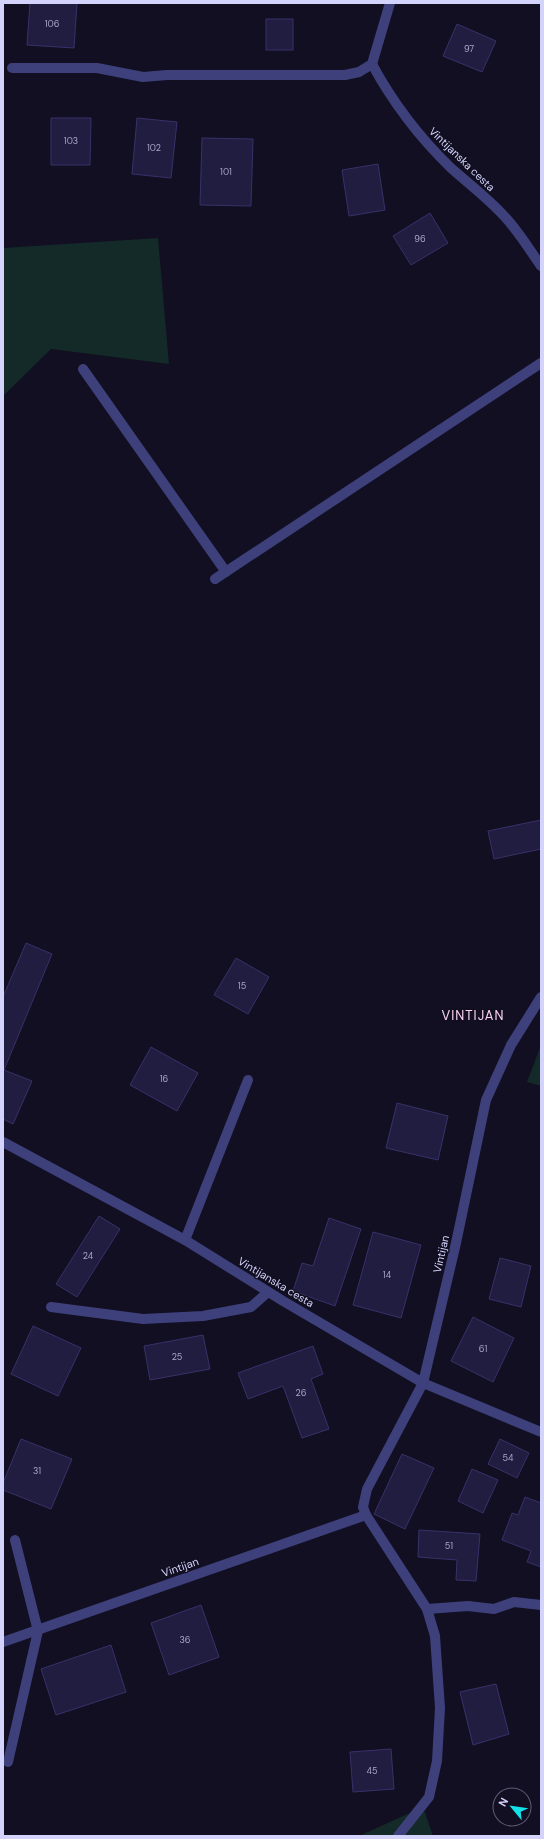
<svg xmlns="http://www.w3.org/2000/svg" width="544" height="1839" font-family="'DM Sans',sans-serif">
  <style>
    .green { fill: #132a28 }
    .building { fill: #211d40; stroke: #38316a }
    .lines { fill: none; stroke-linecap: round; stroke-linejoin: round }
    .minor { stroke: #3e407c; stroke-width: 10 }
    .labels { text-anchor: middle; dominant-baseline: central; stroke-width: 3; stroke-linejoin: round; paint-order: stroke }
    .number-label { font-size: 9px; fill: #a7a6cc }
    .street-label { font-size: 11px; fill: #d4d3fb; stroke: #110f21 }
    .quarter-label { font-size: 13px; letter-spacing: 1px; fill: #fbd5f0; stroke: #110f21 }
  </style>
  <rect width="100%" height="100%" fill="#110f21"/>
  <g class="green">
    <polygon points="158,238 169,364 51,349 3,396 3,248"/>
    <polygon points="541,1045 541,1086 527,1082"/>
    <polygon points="423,1807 433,1836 359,1836"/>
  </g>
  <g class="building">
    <polygon points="30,3 77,3 74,48 27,45"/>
    <rect x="266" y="19" width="27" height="31"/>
    <polygon points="457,24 496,41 482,72 443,56"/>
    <polygon points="51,118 91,118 90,165 51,165"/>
    <polygon points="137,118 177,122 171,178 132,174"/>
    <polygon points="202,138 253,139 251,206 200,205"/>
    <polygon points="378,164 385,210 349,216 342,170"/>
    <polygon points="430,213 448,243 411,265 393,236"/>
    <polygon points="541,820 541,849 494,859 488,831"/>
    <polygon points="26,943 52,954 4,1070 32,1081 13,1124 3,1119 3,997"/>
    <polygon points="236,958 269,977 248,1014 214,995"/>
    <polygon points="151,1047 198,1073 177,1111 130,1085"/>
    <polygon points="397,1103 448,1116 438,1160 386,1148"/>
    <polygon points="99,1216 120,1229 77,1297 56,1284"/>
    <polygon points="329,1218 361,1229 335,1306 293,1291 302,1263 313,1266"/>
    <polygon points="373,1232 421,1245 401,1318 353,1305"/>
    <polygon points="500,1258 531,1266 521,1307 489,1299"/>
    <polygon points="473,1317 514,1338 493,1382 451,1361"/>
    <polygon points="33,1326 81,1348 58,1396 11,1374"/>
    <polygon points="203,1335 210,1369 150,1380 144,1346"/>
    <polygon points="313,1346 323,1374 311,1379 329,1429 302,1438 283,1386 248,1399 238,1373"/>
    <polygon points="21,1439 72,1459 51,1509 3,1490 3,1483"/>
    <polygon points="500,1439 529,1453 517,1478 488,1464"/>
    <polygon points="402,1454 434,1468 405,1529 374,1514"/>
    <polygon points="472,1469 498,1480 483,1513 458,1501"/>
    <polygon points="525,1497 541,1503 541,1567 527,1562 531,1551 502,1540 512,1513 518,1515"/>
    <polygon points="419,1530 480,1534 476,1581 456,1580 457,1560 418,1557"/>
    <polygon points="201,1605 219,1657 169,1675 151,1623"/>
    <polygon points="111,1645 126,1692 56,1715 41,1669"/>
    <polygon points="496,1684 509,1734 473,1745 460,1692"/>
    <polygon points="391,1749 394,1789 353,1792 350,1752"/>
  </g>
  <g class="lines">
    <g class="minor">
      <path d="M372 64C393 103 419 137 451 168 469 184 489 199 505 217 519 232 529 249 541 266"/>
      <polyline points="12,68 97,68 143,77 167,75 345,75 359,72 372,64 390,3"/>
      <polyline points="83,369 226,572"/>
      <polyline points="215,579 541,363"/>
      <polyline points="3,1142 185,1240 283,1301 423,1383 541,1432"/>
      <polyline points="185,1240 248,1080"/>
      <polyline points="51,1307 143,1319 203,1316 251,1307 268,1292"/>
      <polyline points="427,1609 468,1606 494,1609 514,1602 541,1605"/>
      <polyline points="3,1642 366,1515"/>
      <polyline points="8,1762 38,1631 15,1540"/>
      <polyline points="398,1836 429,1797 437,1761 440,1708 435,1636 427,1609 366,1515 363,1507 367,1489 423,1383 456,1243 486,1100 511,1045 541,997"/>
    </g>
  </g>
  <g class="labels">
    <g class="number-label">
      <text x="52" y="24">106</text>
      <text x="469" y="49">97</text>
      <text x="71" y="141">103</text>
      <text x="154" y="148">102</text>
      <text x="226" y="172">101</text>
      <text x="420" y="239">96</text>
      <text x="242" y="986">15</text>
      <text x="164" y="1079">16</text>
      <text x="88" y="1256">24</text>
      <text x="387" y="1275">14</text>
      <text x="483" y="1349">61</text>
      <text x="177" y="1357">25</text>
      <text x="301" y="1393">26</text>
      <text x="508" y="1458">54</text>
      <text x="37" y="1471">31</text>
      <text x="449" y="1546">51</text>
      <text x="185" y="1640">36</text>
      <text x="372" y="1771">45</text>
    </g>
    <g class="street-label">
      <text transform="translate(462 159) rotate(44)">Vintijanska cesta</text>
      <text transform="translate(441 1254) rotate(-77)">Vintijan</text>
      <text transform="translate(276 1282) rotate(31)">Vintijanska cesta</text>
      <text transform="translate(180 1567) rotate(-19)">Vintijan</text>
    </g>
    <g class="quarter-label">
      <text x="473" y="1015">VINTIJAN</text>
    </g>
  </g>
  <rect width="544" height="1839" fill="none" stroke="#d4d3fb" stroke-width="8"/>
  <g transform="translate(512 1807) rotate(299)"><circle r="19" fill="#110f21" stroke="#5f5d78"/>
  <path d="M0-3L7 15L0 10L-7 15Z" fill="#13e1e7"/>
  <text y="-6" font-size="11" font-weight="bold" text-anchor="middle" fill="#d4d3fb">N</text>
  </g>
</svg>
